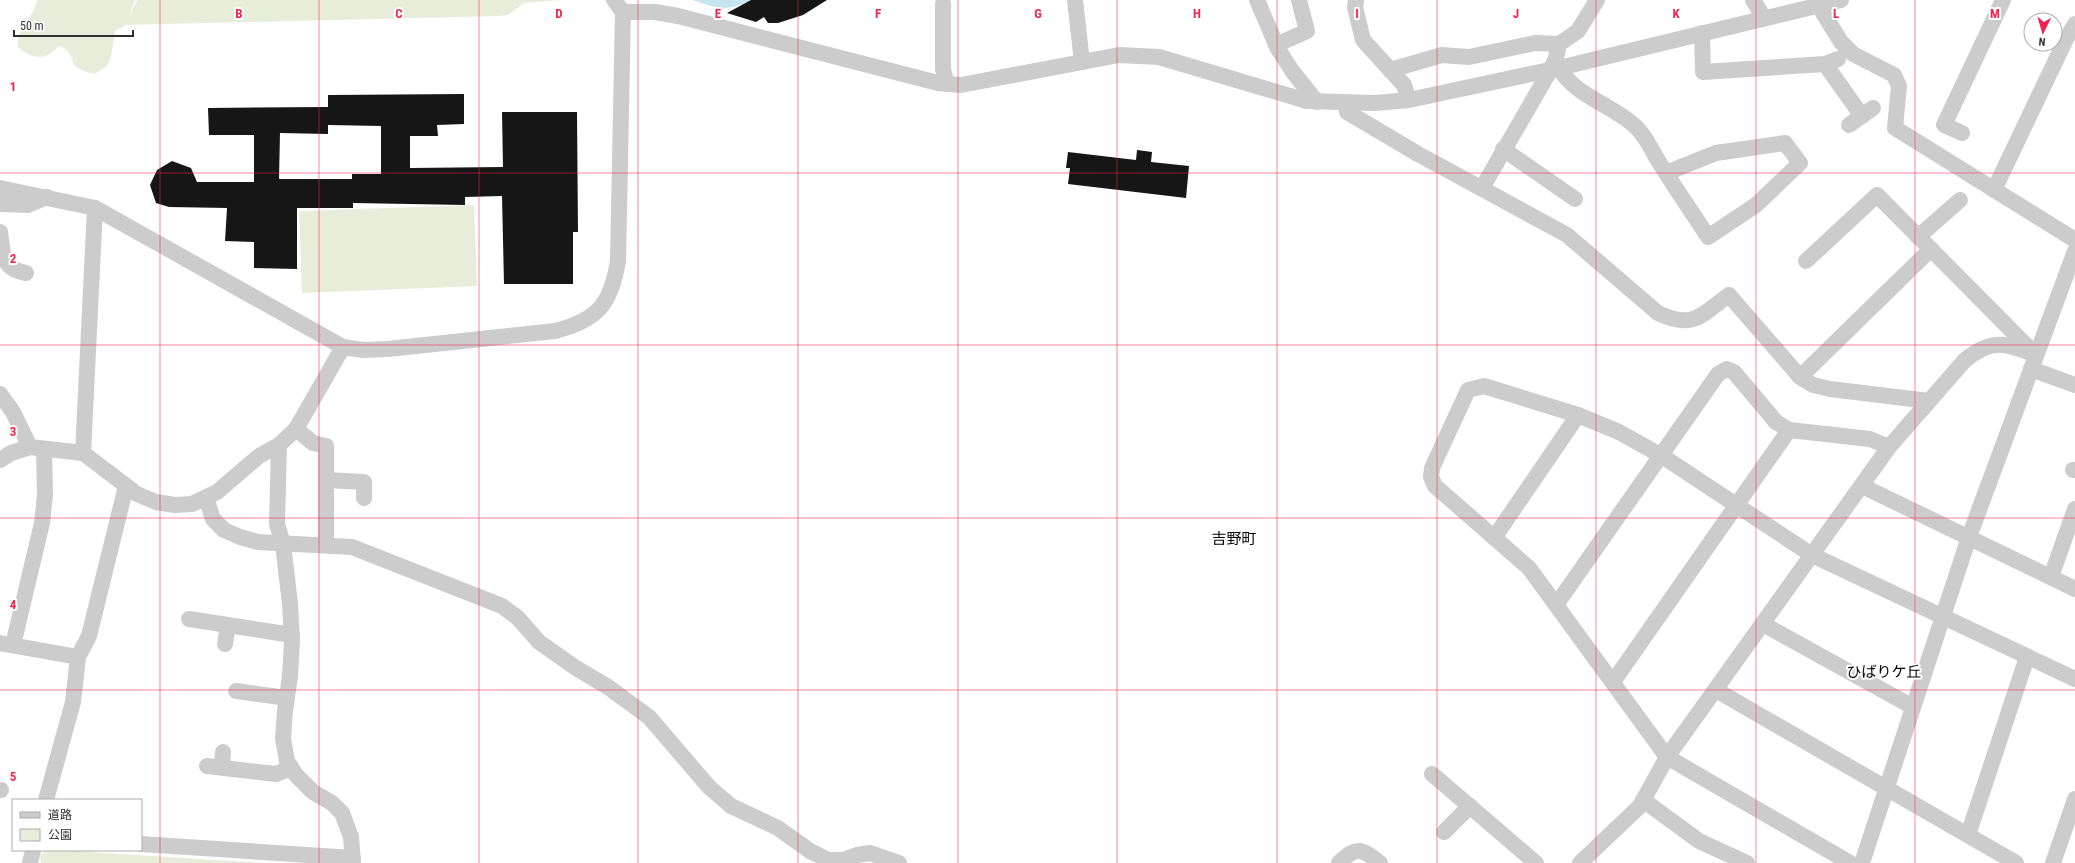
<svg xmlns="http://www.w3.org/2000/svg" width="2075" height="863" font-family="'Roboto Condensed','Noto Sans JP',sans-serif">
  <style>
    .green { fill: #e8eddb }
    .water { fill: #c6e5ee }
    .building { fill: #161616; fill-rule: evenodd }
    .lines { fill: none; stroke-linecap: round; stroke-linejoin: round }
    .street { stroke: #ccc; stroke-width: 16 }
    .grid { fill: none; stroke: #f22451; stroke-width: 1; stroke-opacity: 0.55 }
    .labels { text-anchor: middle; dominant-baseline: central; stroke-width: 4; stroke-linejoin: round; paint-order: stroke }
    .quarter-label { font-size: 15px; fill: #000; stroke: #fff }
    .grid-label { font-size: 13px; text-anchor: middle; font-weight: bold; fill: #f22451; stroke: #fff; stroke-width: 4; stroke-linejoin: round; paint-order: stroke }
  </style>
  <rect width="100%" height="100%" fill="#fff"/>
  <g class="green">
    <path d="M37 0H135L129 17 137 0H560L524 3 508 15 500 16 126 25 115 31 111 57 107 66 95 74C63 68 80 58 61 46 55 48 52 53 48 55 37 60 26 54 18 47 16 25 33 21 37 0Z"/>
    <polygon points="474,205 477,286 302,293 299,211"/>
    <polygon points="48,850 57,850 263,863 41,863 40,855"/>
  </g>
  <path class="water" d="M692 0H751C726 13 718 8 692 0Z"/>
  <g class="building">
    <polygon points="751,0 827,0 803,15 778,23 768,23 764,17 756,22 727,13"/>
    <path d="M464 94V124L437 125 438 136H410V168L503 167 502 112H577L578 232H573V284H504L502 196 465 197V205L353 203V208H297V269L254 268V242L225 241 227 208 169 207 156 203 150 185 157 170 172 161 191 168 197 182H254V135H209L208 108 328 107V95ZM328 125 381 126V174H352V179H279L280 133 328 134Z"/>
    <polygon points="1137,150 1152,152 1151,162 1189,166 1186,198 1068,184 1070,168 1066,168 1068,152 1136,160"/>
  </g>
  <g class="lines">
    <g class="street">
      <polyline points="1075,0 1082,62"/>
      <polyline points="1257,0 1278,49 1293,72 1317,102"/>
      <polyline points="1356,0 1355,7 1363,40 1404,85 1409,100"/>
      <polyline points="1753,0 1764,18"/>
      <polyline points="1815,0 1841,42 1853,54 1894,75 1899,86 1895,128 2075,240"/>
      <polyline points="943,4 943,69 947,84"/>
      <polyline points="623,12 655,12 678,16 938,83 961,85 1119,55 1159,57 1307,101 1375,103 1409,100 1559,68 1841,0"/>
      <polyline points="1702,33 1703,72 1825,64 1838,59"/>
      <polyline points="1276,45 1307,31 1299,0"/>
      <polyline points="1825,64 1862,116"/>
      <path d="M1559 68C1575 96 1613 105 1636 127 1646 136 1652 151 1659 162 1675 188 1692 212 1708 237L1756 205 1800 163 1785 143 1716 153 1666 173"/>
      <polyline points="1390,70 1442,55 1469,57 1535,43 1559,44"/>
      <path d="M1345 103 1347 112 1418 154 1567 235 1658 313C1694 330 1701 315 1729 295L1800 377 1813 385 1830 389 1929 401"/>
      <polyline points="1849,125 1873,108"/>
      <polyline points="1962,133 1944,125 2003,0"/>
      <polyline points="1503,149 1575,199"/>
      <path d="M0 188 95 208 343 347 363 350 388 349 555 331C598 320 611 304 618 261L623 12 614 0"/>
      <polyline points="1482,188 1551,69 1556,58 1559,44 1578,31 1597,0"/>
      <polyline points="1994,190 2066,39 2075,24"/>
      <polyline points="0,204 28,205 47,197"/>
      <path d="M0 232C3 253 1 269 26 273"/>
      <polyline points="1918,237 1960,200"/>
      <polyline points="1806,261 1877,195 2032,351"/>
      <polyline points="2031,369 2075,385"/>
      <polyline points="1800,377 1931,249"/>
      <polyline points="0,394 13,412 30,447"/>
      <polyline points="296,429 313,443 326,446 326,545"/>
      <polyline points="279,445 277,524 283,544 290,604 292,641 290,676 285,711 283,739 287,761 296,775 313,792 332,803 342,813 351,837 353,863"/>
      <polyline points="83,453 95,208"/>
      <polyline points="0,460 11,453 30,447 83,453 137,494 156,502 175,505 192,504 217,492 259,456 279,445 296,429 343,347"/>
      <polyline points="2073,470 2075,470"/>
      <polyline points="326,480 364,482 364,498"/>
      <polyline points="1862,486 2075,589"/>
      <polyline points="206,498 213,519 224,530 240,537 258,542 352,547 502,606 518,618 539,642 576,668 608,687 649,717 709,787 731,806 778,828 810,851 828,860 843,860 857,855 870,853 899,863"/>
      <polyline points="1494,538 1578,415"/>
      <polyline points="2051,577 2075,509"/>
      <polyline points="1556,605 1718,374 1727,369 1734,372 1776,422 1789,430 1870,439 1889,447"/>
      <polyline points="189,619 292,635"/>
      <polyline points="1763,624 1913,707"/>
      <polyline points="0,643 78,657"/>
      <polyline points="225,644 228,625"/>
      <polyline points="13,645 42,523 45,495 44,449"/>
      <polyline points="1613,682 1789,430"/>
      <polyline points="1716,690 2016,863"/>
      <polyline points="236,691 287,698"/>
      <polyline points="207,766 276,774 291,768"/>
      <polyline points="222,767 223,752"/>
      <polyline points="1432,774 1536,863"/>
      <polyline points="0,790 1,790"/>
      <polyline points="46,800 73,702 78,657 89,636 126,486"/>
      <polyline points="1643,800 1699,841 1747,863"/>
      <polyline points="1444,832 1470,806"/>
      <polyline points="1968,835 2027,657"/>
      <polyline points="141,844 353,858"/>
      <polyline points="30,863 33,850"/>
      <path d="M1339 863C1357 845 1362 849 1380 863"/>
      <path d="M1580 863 1640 806 1667 757 1889 447 1965 360C1992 338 2006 343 2036 355"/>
      <polyline points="1850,863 1667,757 1529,568 1435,486 1431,477 1432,468 1468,390 1484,386 1578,415 1619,432 1662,456 1812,555 2075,679"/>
      <polyline points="1862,863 1969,537 2075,251"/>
      <polyline points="2053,863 2075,799"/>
    </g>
  </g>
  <path class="grid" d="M160 0V863M319 0V863M479 0V863M638 0V863M798 0V863M958 0V863M1117 0V863M1277 0V863M1437 0V863M1596 0V863M1756 0V863M1915 0V863M0 173H2075M0 345H2075M0 518H2075M0 690H2075"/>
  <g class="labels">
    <g class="quarter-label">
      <text x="1234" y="539">吉野町</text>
      <text x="1884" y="672">ひばりケ丘</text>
    </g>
  </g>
  <g class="grid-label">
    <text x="239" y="18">B</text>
    <text x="399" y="18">C</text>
    <text x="559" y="18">D</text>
    <text x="718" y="18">E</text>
    <text x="878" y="18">F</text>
    <text x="1038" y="18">G</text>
    <text x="1197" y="18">H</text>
    <text x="1357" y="18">I</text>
    <text x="1516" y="18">J</text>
    <text x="1676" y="18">K</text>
    <text x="1836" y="18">L</text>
    <text x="1995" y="18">M</text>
    <text x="13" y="91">1</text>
    <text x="13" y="263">2</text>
    <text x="13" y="436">3</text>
    <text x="13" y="609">4</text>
    <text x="13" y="781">5</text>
  </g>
  <rect x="12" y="799" width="130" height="52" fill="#ffffff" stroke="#acacac"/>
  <rect x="20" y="812" width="20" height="6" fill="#cccccc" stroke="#acacac"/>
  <text x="48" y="819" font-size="12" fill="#2f2f2f">道路</text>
  <rect x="20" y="829" width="20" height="12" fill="#e8eddb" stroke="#acacac"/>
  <text x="48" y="839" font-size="12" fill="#2f2f2f">公園</text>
  <g transform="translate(2043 32) rotate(185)"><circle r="19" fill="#ffffff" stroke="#acacac"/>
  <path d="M0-3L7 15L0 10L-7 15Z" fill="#f22451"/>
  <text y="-6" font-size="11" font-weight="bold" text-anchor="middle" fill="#2f2f2f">N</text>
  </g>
  <path d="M14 30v6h119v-6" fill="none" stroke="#2f2f2f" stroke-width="2"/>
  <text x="20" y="30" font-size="12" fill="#2f2f2f" stroke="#ffffff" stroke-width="3" paint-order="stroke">50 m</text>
</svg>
